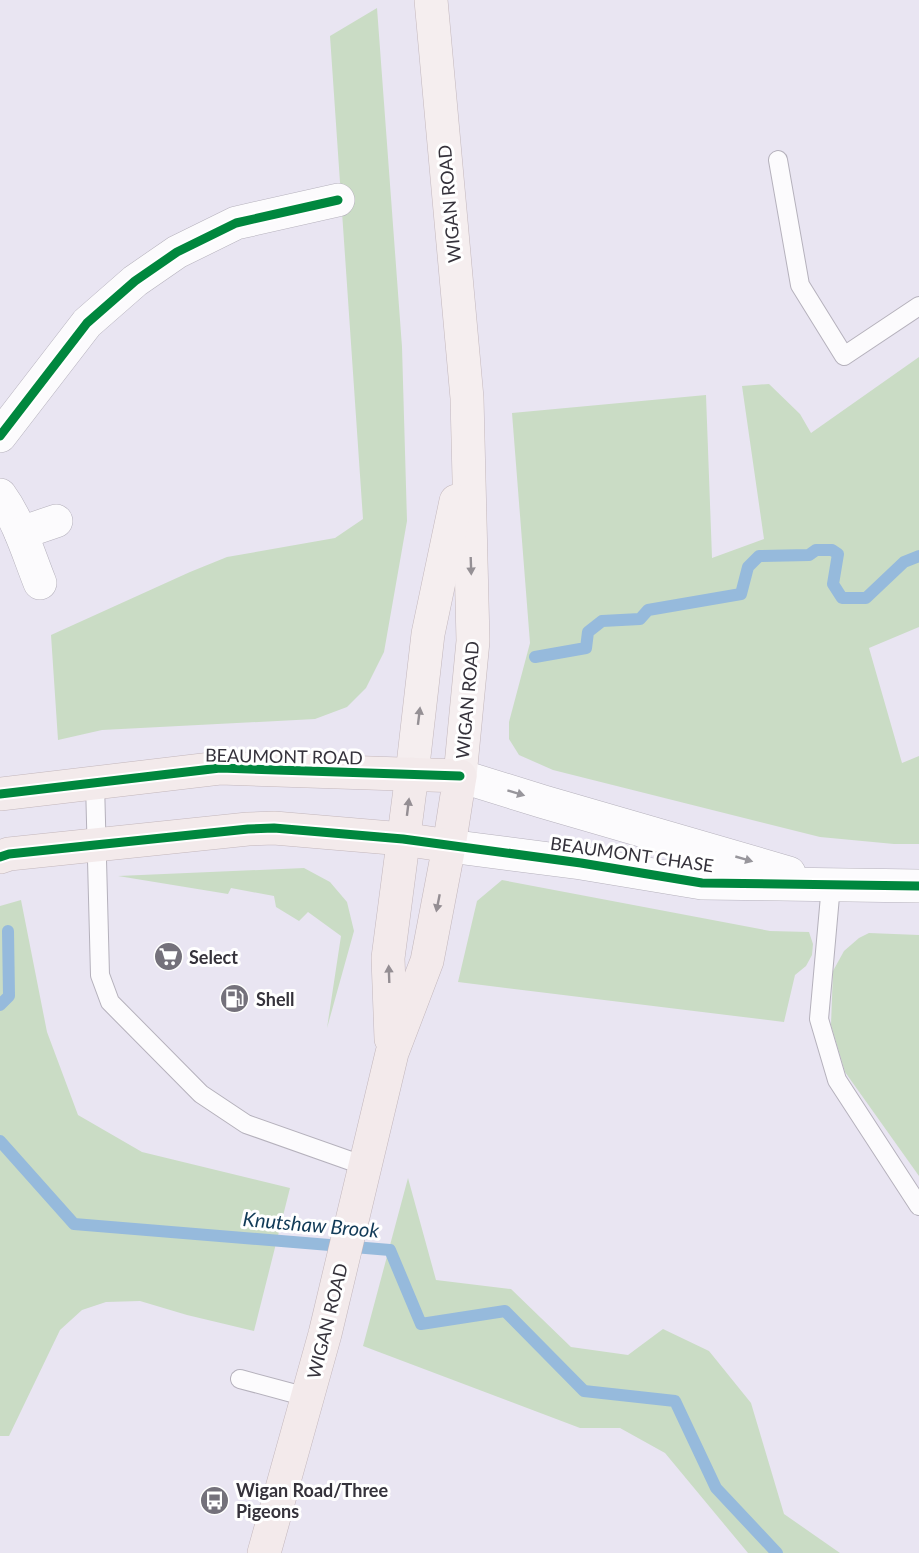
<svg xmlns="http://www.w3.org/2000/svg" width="919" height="1553" font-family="Lato,sans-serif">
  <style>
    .green { fill: #cadcc5 }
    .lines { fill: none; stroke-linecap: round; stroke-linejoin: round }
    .stream { stroke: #96badc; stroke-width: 12 }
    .service-casing { stroke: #b5b1bc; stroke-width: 20 }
    .minor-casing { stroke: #b5b1bc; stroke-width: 34 }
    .primary-casing { stroke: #c3b7bc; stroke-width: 34 }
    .trunk-casing { stroke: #c3b7bc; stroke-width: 34 }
    .service { stroke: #fcfbfd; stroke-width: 18 }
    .minor { stroke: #fcfbfd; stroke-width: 33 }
    .primary { stroke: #f5eeef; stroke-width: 33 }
    .trunk { stroke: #f3eaeb; stroke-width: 33 }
    .cycleway-casing { stroke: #fff; stroke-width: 13 }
    .cycleway { stroke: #00873e; stroke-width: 9 }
    .oneway { fill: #959095 }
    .oneway2 { fill: #98969c }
    .oneway3 { fill: #948e93 }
    .labels { text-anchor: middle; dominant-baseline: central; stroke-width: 6; stroke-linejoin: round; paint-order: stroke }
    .street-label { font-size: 18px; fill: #35323b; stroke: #fff }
    .poi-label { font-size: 18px; font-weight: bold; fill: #35323b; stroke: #fff; text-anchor: start }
    .water-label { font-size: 20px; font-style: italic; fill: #113a57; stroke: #fff }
  </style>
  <rect width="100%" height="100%" fill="#e9e5f2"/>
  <g class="green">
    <polygon points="377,8 402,347 407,521 384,652 366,688 347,707 315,719 102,730 58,740 51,635 190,572 227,557 335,538 363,519 330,36"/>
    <polygon points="919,357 919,627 869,648 902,763 919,756 919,844 894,844 820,837 553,770 519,755 509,739 509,722 530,643 512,413 706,395 712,558 764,539 742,386 769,384 800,414 811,433"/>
    <polygon points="304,868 330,882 347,902 354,931 327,1028 341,936 308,912 299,921 276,907 274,896 231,888 228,894 118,876"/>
    <polygon points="502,880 770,931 809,932 813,944 812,955 806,966 795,975 784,1022 458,982 477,901"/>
    <polygon points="21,900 47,1032 78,1115 142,1152 290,1188 254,1331 187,1315 140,1301 106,1302 82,1310 60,1330 9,1436 0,1436 0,906"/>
    <polygon points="869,933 919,935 919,1176 845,1072 831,1025 833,971 844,951 859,938"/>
    <polygon points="408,1178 436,1280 511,1289 571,1347 628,1355 663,1329 709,1351 751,1403 784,1514 840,1553 748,1553 665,1453 620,1428 580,1428 363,1346"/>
  </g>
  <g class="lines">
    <g class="stream">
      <polyline points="535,657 586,648 588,632 602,621 640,619 648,610 741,594 748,567 759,556 809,555 816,550 832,550 838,554 833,584 842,598 866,598 904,562 919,556"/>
      <polyline points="0,1005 9,996 8,931"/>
      <polyline points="0,1141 74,1224 390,1250 421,1324 505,1311 584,1391 675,1401 716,1488 777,1553"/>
    </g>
    <defs>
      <g id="service">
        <polyline points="778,160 800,285 844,356 919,306"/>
        <polyline points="95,783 100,975 110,1002 201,1094 246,1124 365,1166"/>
        <polyline points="831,885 819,1019 837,1080 919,1206"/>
        <polyline points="240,1379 307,1397"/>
      </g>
      <g id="minor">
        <polyline points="0,436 87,323 135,281 177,252 236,223 338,200"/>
        <path d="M0 495C19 521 28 553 40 583"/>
        <polyline points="21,533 56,521"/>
        <polyline points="460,776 544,802 789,873"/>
        <polyline points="449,846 581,863 702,883 919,886"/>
      </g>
      <g id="primary">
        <polyline points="431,0 467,398 473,641 460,776"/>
        <polyline points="412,774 428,634 456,501"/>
      </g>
      <g id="trunk">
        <polyline points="0,794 220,768 460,776 449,846 427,961 392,1053 325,1334 264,1553"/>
        <polyline points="0,857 9,854 248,829 274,828 403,839 449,846"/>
        <polyline points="391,1039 388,958 412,774"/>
      </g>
    </defs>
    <use href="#service" class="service-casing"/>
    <use href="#minor" class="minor-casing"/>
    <use href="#primary" class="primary-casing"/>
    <use href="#trunk" class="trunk-casing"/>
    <use href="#service" class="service"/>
    <use href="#minor" class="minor"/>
    <use href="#primary" class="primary"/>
    <use href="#trunk" class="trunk"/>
    <defs>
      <g id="cycleway">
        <polyline points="0,436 87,323 135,281 177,252 236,223 338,200"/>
        <polyline points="0,794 220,768 460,776"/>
        <polyline points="0,857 9,854 248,829 274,828 403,839 581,863 702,883 919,886"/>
      </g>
    </defs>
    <use href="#cycleway" class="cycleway-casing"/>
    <use href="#cycleway" class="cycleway"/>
  </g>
  <defs><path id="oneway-solid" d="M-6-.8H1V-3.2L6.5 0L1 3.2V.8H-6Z" transform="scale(1.5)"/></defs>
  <g class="oneway">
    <use href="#oneway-solid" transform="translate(471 566) rotate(88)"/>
    <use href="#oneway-solid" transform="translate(419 716) rotate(-83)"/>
  </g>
  <g class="oneway2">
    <use href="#oneway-solid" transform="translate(516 793) rotate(17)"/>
    <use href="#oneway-solid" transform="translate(744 859) rotate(16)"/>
  </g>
  <g class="oneway3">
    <use href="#oneway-solid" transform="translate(408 807) rotate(-83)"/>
    <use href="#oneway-solid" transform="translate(438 903) rotate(101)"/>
    <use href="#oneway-solid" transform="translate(389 974) rotate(-92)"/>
  </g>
  <defs>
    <symbol id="supermarket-disc" viewBox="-11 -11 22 22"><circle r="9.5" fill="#74717b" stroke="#fff"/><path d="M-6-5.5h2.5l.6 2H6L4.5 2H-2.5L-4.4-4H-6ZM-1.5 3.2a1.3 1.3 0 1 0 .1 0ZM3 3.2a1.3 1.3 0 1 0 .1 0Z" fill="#fff"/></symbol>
    <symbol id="fuel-disc" viewBox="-11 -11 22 22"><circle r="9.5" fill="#74717b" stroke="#fff"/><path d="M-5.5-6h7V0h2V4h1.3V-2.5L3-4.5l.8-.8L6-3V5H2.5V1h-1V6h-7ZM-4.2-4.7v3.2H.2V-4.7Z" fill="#fff"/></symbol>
    <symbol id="bus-disc" viewBox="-11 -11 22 22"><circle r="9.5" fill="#74717b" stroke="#fff"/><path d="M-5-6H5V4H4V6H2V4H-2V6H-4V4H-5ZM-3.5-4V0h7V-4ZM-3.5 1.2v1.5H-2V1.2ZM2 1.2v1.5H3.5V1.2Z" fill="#fff"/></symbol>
  </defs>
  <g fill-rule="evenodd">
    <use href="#supermarket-disc" x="152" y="940" width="33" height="33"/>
    <use href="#fuel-disc" x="218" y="982" width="33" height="33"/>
    <use href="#bus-disc" x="198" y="1484" width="33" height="33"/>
  </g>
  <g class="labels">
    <g class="street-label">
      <text transform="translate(449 204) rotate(-95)">WIGAN ROAD</text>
      <text transform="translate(467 700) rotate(-85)">WIGAN ROAD</text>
      <text transform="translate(284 756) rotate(1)">BEAUMONT ROAD</text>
      <text transform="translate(632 854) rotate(8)">BEAUMONT CHASE</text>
      <text transform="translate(327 1321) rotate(-76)">WIGAN ROAD</text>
    </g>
    <g class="poi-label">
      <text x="189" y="957">Select</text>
      <text x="256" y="999">Shell</text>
      <text x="236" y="1490">Wigan Road/Three<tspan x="236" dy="21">Pigeons</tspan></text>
    </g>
    <g class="water-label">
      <text transform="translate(311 1224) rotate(5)">Knutshaw Brook</text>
    </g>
  </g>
</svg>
